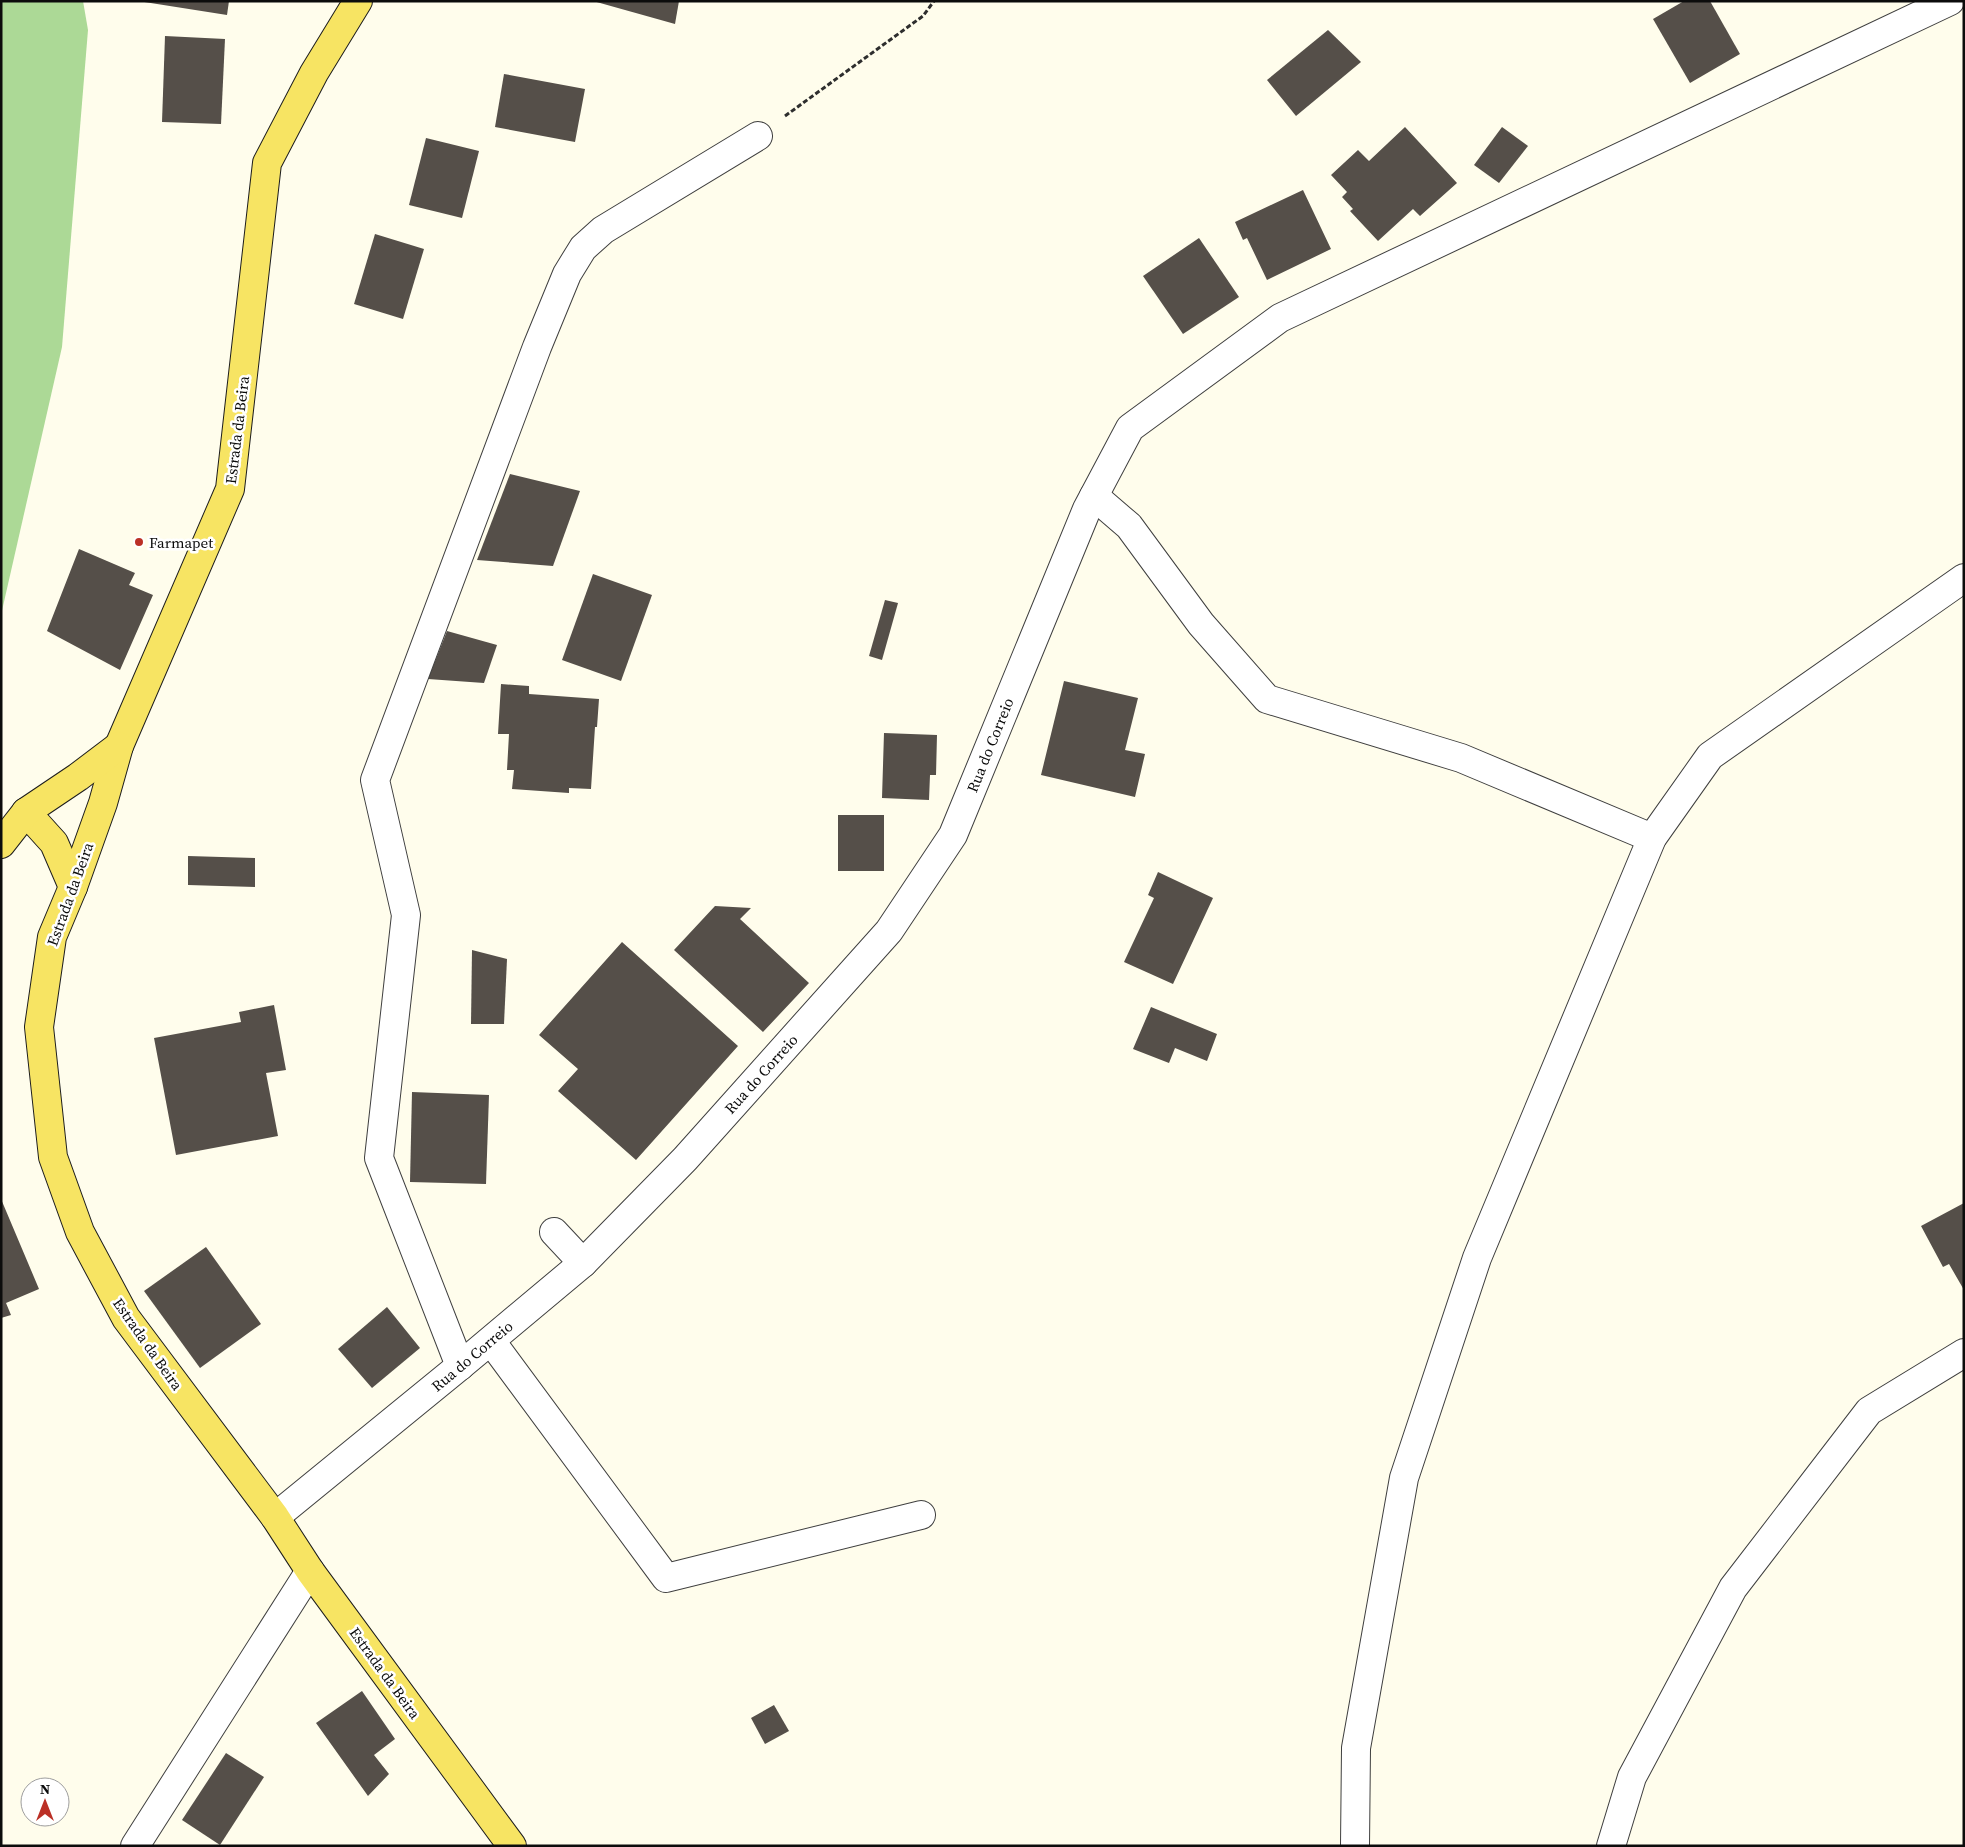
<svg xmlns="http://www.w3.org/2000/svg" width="1965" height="1847" font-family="'Source Serif 4',serif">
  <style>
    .forest { fill: #acd996 }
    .building { fill: #554f49 }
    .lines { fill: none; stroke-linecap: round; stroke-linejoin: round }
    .minor-casing { stroke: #3f3f3f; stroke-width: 30 }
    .major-casing { stroke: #1d1d1d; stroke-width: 30 }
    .path { stroke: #2e2e2e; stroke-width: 3; stroke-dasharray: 5 2.5; stroke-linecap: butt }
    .minor { stroke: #fff; stroke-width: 28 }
    .major { stroke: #f7e463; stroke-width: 28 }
    .poi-dot { fill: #bb3026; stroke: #fff; stroke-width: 2 }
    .labels { text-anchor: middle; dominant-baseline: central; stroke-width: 5; stroke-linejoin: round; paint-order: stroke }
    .street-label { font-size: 15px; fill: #0c0c0c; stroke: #fff }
    .poi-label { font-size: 15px; fill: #0c0c0c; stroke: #fff; text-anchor: start }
  </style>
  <rect width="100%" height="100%" fill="#fffdec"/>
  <polygon class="forest" points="1,1 83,1 88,30 62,347 1,615"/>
  <g class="building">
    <polygon points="138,1 229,1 227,15"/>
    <polygon points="593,1 679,1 675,24"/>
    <polygon points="1684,1 1710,1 1740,54 1690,83 1653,19"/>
    <polygon points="1328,30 1361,62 1296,116 1267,80"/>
    <polygon points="165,36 225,39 221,124 162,122"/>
    <polygon points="504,74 585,89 575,142 495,127"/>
    <polygon points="1405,127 1457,183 1420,216 1413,209 1378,241 1350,211 1353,209 1342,197 1347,192 1331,175 1358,150 1369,161"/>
    <polygon points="1502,127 1528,146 1499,183 1474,165"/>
    <polygon points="426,138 479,151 462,218 409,205"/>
    <polygon points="1303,190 1331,249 1267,280 1247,238 1243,240 1235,222"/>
    <polygon points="375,234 424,249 403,319 354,304"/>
    <polygon points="1199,238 1239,297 1183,334 1143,276"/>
    <polygon points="510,474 580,491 553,566 477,560"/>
    <polygon points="79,549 135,573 129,585 153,595 120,670 47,631"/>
    <polygon points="593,574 652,595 621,681 562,660"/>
    <polygon points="885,600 898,603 882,660 869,656"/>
    <polygon points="447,631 497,645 484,683 428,679"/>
    <polygon points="1064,681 1138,698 1125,750 1145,754 1135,797 1041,775"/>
    <polygon points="501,684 529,686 529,694 599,699 597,727 595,727 591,789 569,788 569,793 512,789 514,770 507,770 509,734 498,734"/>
    <polygon points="884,733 937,735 936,775 930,775 929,800 882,798"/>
    <rect x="838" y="815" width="46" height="56"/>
    <polygon points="188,856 255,858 255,887 188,885"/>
    <polygon points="1158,872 1213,898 1173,984 1124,962 1154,898 1148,895"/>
    <polygon points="715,906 751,908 740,919 809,983 763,1032 674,950"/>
    <polygon points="622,942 738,1046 636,1160 558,1091 578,1069 539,1035"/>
    <polygon points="472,950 507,959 504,1024 471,1024"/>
    <polygon points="274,1005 286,1070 266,1073 278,1136 176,1155 154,1038 241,1022 239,1012"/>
    <polygon points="1151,1007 1217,1034 1207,1061 1175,1048 1169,1063 1133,1049"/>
    <polygon points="412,1092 489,1095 486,1184 410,1182"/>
    <polygon points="1,1199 39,1289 6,1303 11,1315 1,1318"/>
    <polygon points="1964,1203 1964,1290 1949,1264 1943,1267 1921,1226"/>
    <polygon points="206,1247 261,1324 200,1368 144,1291"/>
    <polygon points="387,1307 420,1348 372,1388 338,1349"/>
    <polygon points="362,1691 395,1739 374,1755 389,1774 368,1796 316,1723"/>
    <polygon points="774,1705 789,1731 765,1744 751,1718"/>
    <polygon points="226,1753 264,1777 220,1845 182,1820"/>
  </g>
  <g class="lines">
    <defs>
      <g id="minor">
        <polyline points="1094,496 1129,526 1201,624 1267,699 1461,758 1652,838"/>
        <polyline points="554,1232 583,1263"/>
        <polyline points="491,1341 666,1578 921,1515"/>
        <polyline points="460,1366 379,1158 406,915 375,780 537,347 567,274 583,248 603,230 758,136"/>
        <polyline points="275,1517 460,1366 583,1263 685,1159 889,931 953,835 1087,509 1130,428 1280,318 1950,1"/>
        <polyline points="135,1846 310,1571"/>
        <polyline points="1355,1846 1356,1748 1404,1478 1477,1258 1652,838 1710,756 1964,578"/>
        <polyline points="1611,1846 1632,1777 1733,1588 1869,1411 1964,1353"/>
      </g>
      <g id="major">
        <polyline points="358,1 314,73 267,163 230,489 119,746 103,803 73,887 52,937 39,1027 53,1157 80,1232 126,1318 275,1517 310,1571 512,1846"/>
        <polyline points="26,812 54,843 73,887"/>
        <polyline points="1,844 26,812 78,777 119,746"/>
      </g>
    </defs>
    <use href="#minor" class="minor-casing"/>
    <use href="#major" class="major-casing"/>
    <polyline class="path" points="785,116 923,16 934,1"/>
    <use href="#minor" class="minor"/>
    <use href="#major" class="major"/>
  </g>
  <circle class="poi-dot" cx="139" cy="542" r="5"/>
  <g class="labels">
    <g class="street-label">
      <text transform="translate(237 430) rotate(-83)">Estrada da Beira</text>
      <text transform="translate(990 745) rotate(-68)">Rua do Correio</text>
      <text transform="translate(70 894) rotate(-70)">Estrada da Beira</text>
      <text transform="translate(761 1074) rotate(-48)">Rua do Correio</text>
      <text transform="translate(148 1344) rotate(55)">Estrada da Beira</text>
      <text transform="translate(472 1356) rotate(-40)">Rua do Correio</text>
      <text transform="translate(385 1673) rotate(54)">Estrada da Beira</text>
    </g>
    <g class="poi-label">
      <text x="149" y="542">Farmapet</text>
    </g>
  </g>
  <rect width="1965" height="1847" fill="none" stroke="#0c0c0c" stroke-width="5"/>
  <g transform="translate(45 1802)"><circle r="24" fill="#ffffff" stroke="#9e9e9e"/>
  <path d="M0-4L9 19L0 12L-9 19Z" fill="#bb3026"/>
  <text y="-8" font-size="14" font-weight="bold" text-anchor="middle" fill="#0c0c0c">N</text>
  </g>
</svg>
